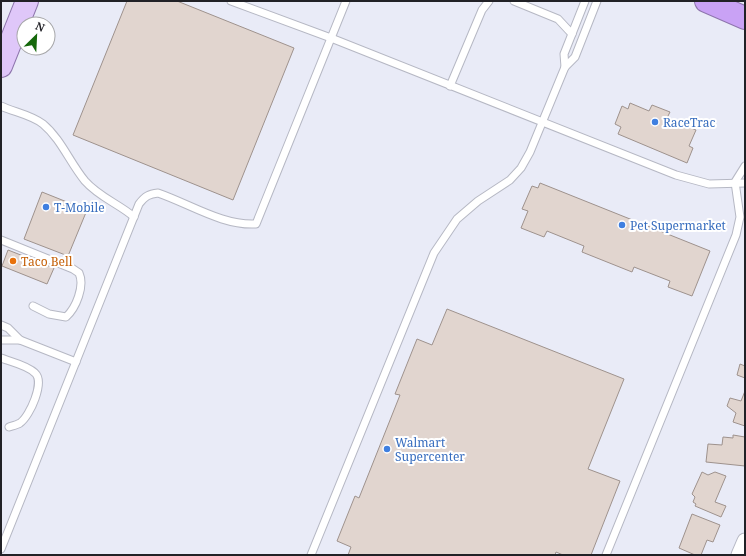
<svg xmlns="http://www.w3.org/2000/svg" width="746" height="556" font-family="'Noto Serif',serif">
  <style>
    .building { fill: #e1d5cf; stroke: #9e928d }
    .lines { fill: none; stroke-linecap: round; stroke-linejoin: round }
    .lane-casing { stroke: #b6b8c4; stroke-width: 9 }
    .street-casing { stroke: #b6b8c4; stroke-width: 17 }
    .primary-casing { stroke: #8e75ad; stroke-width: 24 }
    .highway-casing { stroke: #8e75ad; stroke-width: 24 }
    .lane { stroke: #fff; stroke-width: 7 }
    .street { stroke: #fff; stroke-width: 15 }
    .primary { stroke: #dfc7f9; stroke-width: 22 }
    .highway { stroke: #c9a2f5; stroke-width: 22 }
    .shop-dot { fill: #3f7fe0; stroke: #fff; stroke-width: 1.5 }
    .food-dot { fill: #e8710a; stroke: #fff; stroke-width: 1.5 }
    .labels { text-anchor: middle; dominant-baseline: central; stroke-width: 4; stroke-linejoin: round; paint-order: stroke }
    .shop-label { font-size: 12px; fill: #366cbe; stroke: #fff; text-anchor: start }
    .food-label { font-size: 12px; fill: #c56008; stroke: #fff; text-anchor: start }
  </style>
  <rect width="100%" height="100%" fill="#e9ebf7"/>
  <g class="building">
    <polygon points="127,1 177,1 294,48 233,200 73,135"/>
    <polygon points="630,103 649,111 652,105 670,112 667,118 696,130 689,146 693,148 687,163 618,134 621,127 615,124 622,106 628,109"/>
    <polygon points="540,183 710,251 692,296 668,287 670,281 634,267 632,272 582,252 584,246 547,231 544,237 521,228 528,211 522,209 532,186 538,188"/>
    <polygon points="42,192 87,210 68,256 24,239"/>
    <polygon points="8,250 54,268 47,284 2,266"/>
    <polygon points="447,309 624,379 588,469 620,481 591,555 563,555 556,552 555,555 348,555 351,547 337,541 355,496 359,498 400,395 395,394 417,339 432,345"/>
    <polygon points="740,364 745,366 745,378 737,375"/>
    <polygon points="745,391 745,426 733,422 736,413 727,406 730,398 741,401"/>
    <polygon points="733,435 745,437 745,466 706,462 708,444 722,445 723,437 733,438"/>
    <polygon points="702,472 708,475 715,472 726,476 715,502 726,506 721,517 695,506 696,504 693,502 695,497 692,494"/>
    <polygon points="692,514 720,525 713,542 707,540 701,555 695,555 679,548"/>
  </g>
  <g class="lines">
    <defs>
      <g id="lane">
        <polyline points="231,1 331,38 676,175 709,184 745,183"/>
        <polyline points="514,1 558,19 572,34"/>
        <polyline points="565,67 564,54 585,1"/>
        <polyline points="450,86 482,10 489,1"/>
        <path d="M1 106C14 112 32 115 43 124 61 139 70 163 85 181 99 197 119 204 134 217"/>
        <path d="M1 240 73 269 79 273C85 286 76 308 66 317L49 314 33 306"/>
        <polyline points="1,325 8,328 20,340 76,362"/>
        <polyline points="1,340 20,340"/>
        <path d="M1 358C11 362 27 365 35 373 45 382 30 416 20 423 17 425 12 426 9 427"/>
        <path d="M1 549 139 204C145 196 149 194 158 193 190 204 223 226 256 224L346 1"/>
        <polyline points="311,555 434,253 457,219 478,201 510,180 521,168 530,152 565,67 575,57 597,1"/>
        <polyline points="606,555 736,235 740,217 735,182 745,166"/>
      </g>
      <polyline id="street" points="739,555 745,541"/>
      <polyline id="primary" points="1,66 27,1"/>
      <polyline id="highway" points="706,1 745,18"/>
    </defs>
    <use href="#lane" class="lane-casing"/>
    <use href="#street" class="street-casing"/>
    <use href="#primary" class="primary-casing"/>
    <use href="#highway" class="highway-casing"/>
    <use href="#lane" class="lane"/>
    <use href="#street" class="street"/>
    <use href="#primary" class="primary"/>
    <use href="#highway" class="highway"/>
  </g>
  <g class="shop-dot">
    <circle cx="655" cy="122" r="4"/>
    <circle cx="46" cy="207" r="4"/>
    <circle cx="622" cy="225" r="4"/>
    <circle cx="387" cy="449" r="4"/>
  </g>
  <circle class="food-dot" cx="13" cy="261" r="4"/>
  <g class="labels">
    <g class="shop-label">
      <text x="663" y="122">RaceTrac</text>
      <text x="54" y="207">T-Mobile</text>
      <text x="630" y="225">Pet Supermarket</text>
      <text x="395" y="442">Walmart<tspan x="395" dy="14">Supercenter</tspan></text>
    </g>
    <g class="food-label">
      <text x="21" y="261">Taco Bell</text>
    </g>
  </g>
  <rect width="746" height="556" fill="none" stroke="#212126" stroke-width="4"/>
  <g transform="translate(36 36) rotate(24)"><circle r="19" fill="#ffffff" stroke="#a6a6a8"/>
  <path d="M0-3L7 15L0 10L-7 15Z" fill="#15680b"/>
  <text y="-6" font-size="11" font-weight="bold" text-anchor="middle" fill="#212126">N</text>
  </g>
</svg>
